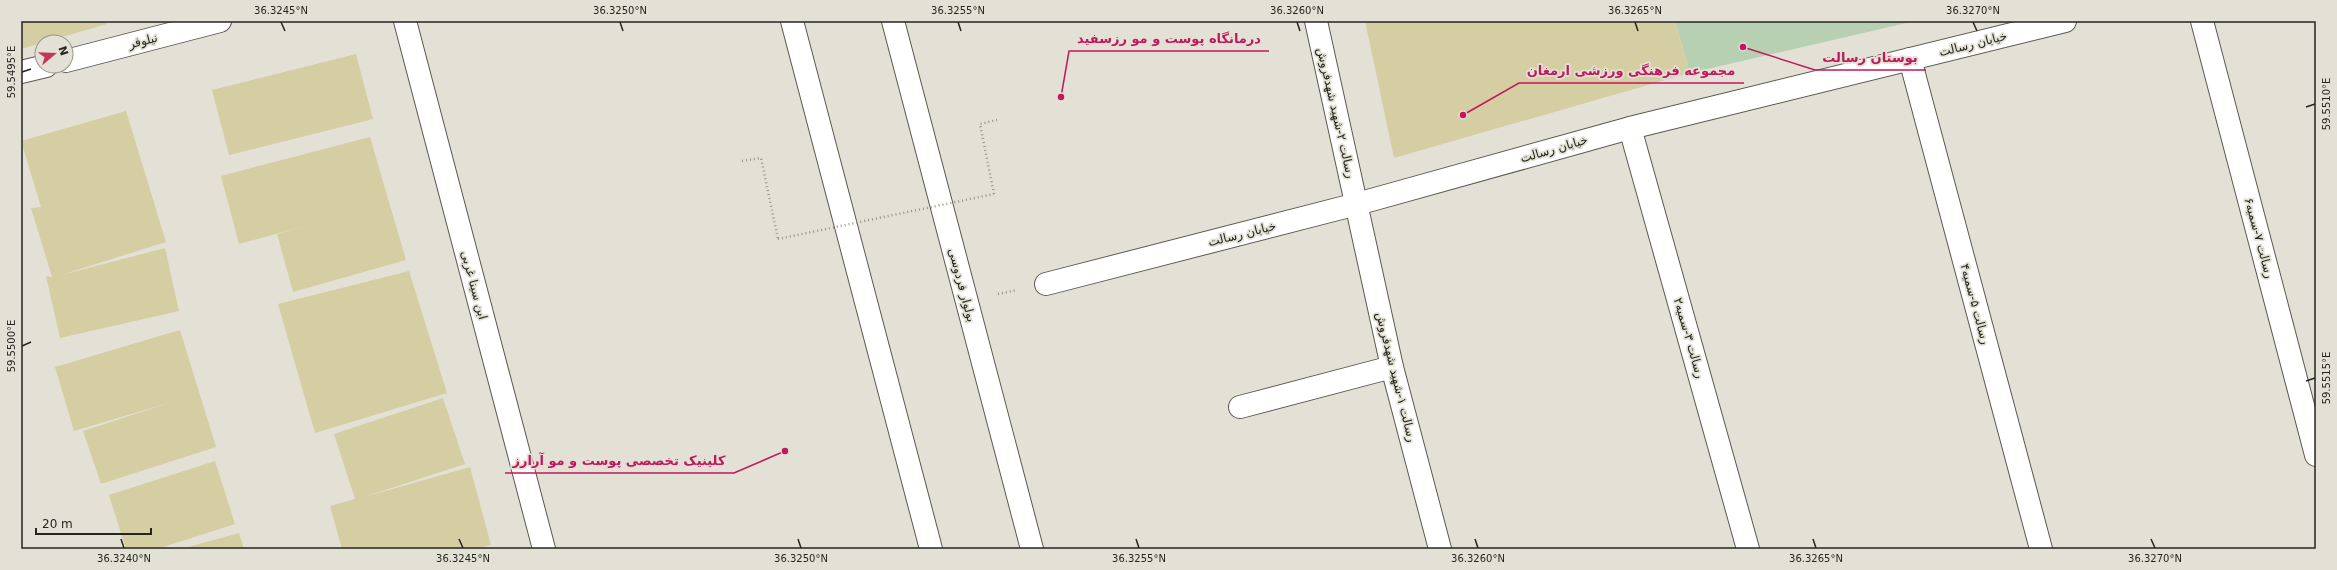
<svg xmlns="http://www.w3.org/2000/svg" width="2337" height="570" font-family="'DejaVu Sans',Cairo,sans-serif">
  <style>
    .green { fill: #b8d0b2 }
    .building { fill: #d5cea3 }
    .lines { fill: none; stroke-linecap: round; stroke-linejoin: round }
    .minor-casing { stroke: #5b5a4f; stroke-width: 24 }
    .major-casing { stroke: #5b5a4f; stroke-width: 24 }
    .path { stroke: #95938a; stroke-width: 2.5; stroke-dasharray: 1 3; stroke-linecap: butt }
    .minor { stroke: #fff; stroke-width: 22 }
    .major { stroke: #fff; stroke-width: 22 }
    .path-bridge { stroke: #95938a; stroke-width: 2.5; stroke-dasharray: 1 3; stroke-linecap: butt }
    .ticks { fill: none; stroke: #252520; stroke-width: 1.5 }
    .labels { text-anchor: middle; dominant-baseline: central; stroke-width: 3.5; stroke-linejoin: round; paint-order: stroke }
    .street-label { font-size: 12px; fill: #252520; stroke: #e3e1d5 }
    .leader { fill: none; stroke: #c2185b; stroke-width: 1.5 }
    .callout-dot { fill: #c2185b; stroke: #e3e1d5; stroke-width: 1.5 }
    .callout-label { font-size: 13px; text-anchor: middle; font-weight: bold; fill: #c2185b; stroke: #e3e1d5; stroke-width: 3.5; stroke-linejoin: round; paint-order: stroke }
    .neatline { fill: none; stroke: #252520; stroke-width: 1.5 }
    .ticks-label { font-size: 10px; text-anchor: middle; fill: #252520 }
  </style>
  <rect width="100%" height="100%" fill="#e3e1d5"/>
  <polygon class="green" points="1675,21 1915,21 1690,73"/>
  <g class="building">
    <polygon points="21,21 106,21 107,24 21,49"/>
    <polygon points="1365,21 1675,21 1690,73 1394,158"/>
    <polygon points="356,54 373,119 229,155 212,90"/>
    <polygon points="126,111 166,242 61,275 165,248 179,311 60,338 46,276 52,277 31,208 41,207 21,141"/>
    <polygon points="370,137 406,260 293,292 277,234 319,222 239,244 221,176"/>
    <polygon points="409,271 447,393 315,433 278,304"/>
    <polygon points="180,330 216,447 101,484 83,431 172,402 74,431 55,367"/>
    <polygon points="443,398 465,464 364,497 470,467 491,545 477,549 342,549 330,506 355,499 334,434"/>
    <polygon points="215,461 235,524 157,549 126,549 109,495"/>
    <polygon points="239,533 244,549 181,549"/>
  </g>
  <g class="lines">
    <defs>
      <g id="minor">
        <polyline points="405,21 544,549"/>
        <polyline points="1316,21 1392,367 1440,549"/>
        <polyline points="2202,21 2316,455"/>
        <polyline points="1910,59 2041,549"/>
        <polyline points="66,61 220,21"/>
        <polyline points="21,72 46,66"/>
        <polyline points="1630,128 1748,549"/>
        <polyline points="1046,284 1357,204 1630,128 2065,21"/>
        <polyline points="1240,407 1392,367"/>
      </g>
      <g id="major">
        <polyline points="792,21 931,549"/>
        <polyline points="893,21 1032,549"/>
      </g>
    </defs>
    <use href="#minor" class="minor-casing"/>
    <use href="#major" class="major-casing"/>
    <g class="path">
      <polyline points="742,161 761,158 778,239"/>
      <polyline points="994,194 980,124 997,120"/>
      <polyline points="998,294 1017,290"/>
    </g>
    <use href="#minor" class="minor"/>
    <use href="#major" class="major"/>
    <polyline class="path-bridge" points="778,239 994,194"/>
  </g>
  <path class="ticks" d="M281 22 285 31M620 22 623 31M958 22 961 31M1297 22 1300 31M1635 22 1638 31M1973 22 1977 31M22 72 31 69M2306 107 2315 104M22 346 31 342M2306 381 2315 378M121 539 124 548M459 539 463 548M798 539 801 548M1136 539 1139 548M1475 539 1478 548M1813 539 1816 548M2151 539 2155 548"/>
  <g class="labels">
    <g class="street-label">
      <text transform="translate(143 41) rotate(-14)">نیلوفر</text>
      <text transform="translate(1973 44) rotate(-14)">خیابان رسالت</text>
      <text transform="translate(1336 113) rotate(77)">رسالت ۲-شهید شهدفروش</text>
      <text transform="translate(1554 149) rotate(-16)">خیابان رسالت</text>
      <text transform="translate(1242 234) rotate(-14)">خیابان رسالت</text>
      <text transform="translate(2259 238) rotate(75)">رسالت ۷-سمیه۶</text>
      <text transform="translate(474 285) rotate(75)">ابن سینا غربی</text>
      <text transform="translate(962 285) rotate(75)">بولوار فردوسی</text>
      <text transform="translate(1975 304) rotate(75)">رسالت ۵-سمیه۴</text>
      <text transform="translate(1689 338) rotate(74)">رسالت ۳-سمیه۲</text>
      <text transform="translate(1396 377) rotate(76)">رسالت ۱-شهید شهدفروش</text>
    </g>
  </g>
  <path class="leader" d="M1061 97L1069 51H1269M1743 47L1815 70H1926M1463 115L1519 83H1744M785 451L734 473H505"/>
  <g class="callout-dot">
    <circle cx="1061" cy="97" r="4"/>
    <circle cx="1743" cy="47" r="4"/>
    <circle cx="1463" cy="115" r="4"/>
    <circle cx="785" cy="451" r="4"/>
  </g>
  <g class="callout-label">
    <text x="1169" y="43">درمانگاه پوست و مو رزسفید</text>
    <text x="1870" y="62">بوستان رسالت</text>
    <text x="1631" y="75">مجموعه فرهنگی ورزشی ارمغان</text>
    <text x="619" y="465">کلینیک تخصصی پوست و مو آرارز</text>
  </g>
  <rect width="2337" height="570" fill="none" stroke="#e3e1d5" stroke-width="44"/>
  <g transform="translate(54 54) rotate(71)"><circle r="19" fill="#e3e1d5" stroke="#97968d"/>
  <path d="M0-3L7 15L0 10L-7 15Z" fill="#c5365a"/>
  <text y="-6" font-size="11" font-weight="bold" text-anchor="middle" fill="#252520">N</text>
  </g>
  <path d="M36 528v6h115v-6" fill="none" stroke="#252520" stroke-width="2"/>
  <text x="42" y="528" font-size="12" fill="#252520" stroke="#e3e1d5" stroke-width="3" paint-order="stroke">20 m</text>
  <rect x="22" y="22" width="2293" height="526" class="neatline"/>
  <g class="ticks-label">
    <text x="281" y="14">36.3245°N</text>
    <text x="620" y="14">36.3250°N</text>
    <text x="958" y="14">36.3255°N</text>
    <text x="1297" y="14">36.3260°N</text>
    <text x="1635" y="14">36.3265°N</text>
    <text x="1973" y="14">36.3270°N</text>
    <text transform="translate(11 72) rotate(-90)" y="4">59.5495°E</text>
    <text transform="translate(2326 104) rotate(-90)" y="4">59.5510°E</text>
    <text transform="translate(11 346) rotate(-90)" y="4">59.5500°E</text>
    <text transform="translate(2326 378) rotate(-90)" y="4">59.5515°E</text>
    <text x="124" y="562">36.3240°N</text>
    <text x="463" y="562">36.3245°N</text>
    <text x="801" y="562">36.3250°N</text>
    <text x="1139" y="562">36.3255°N</text>
    <text x="1478" y="562">36.3260°N</text>
    <text x="1816" y="562">36.3265°N</text>
    <text x="2155" y="562">36.3270°N</text>
  </g>
</svg>
